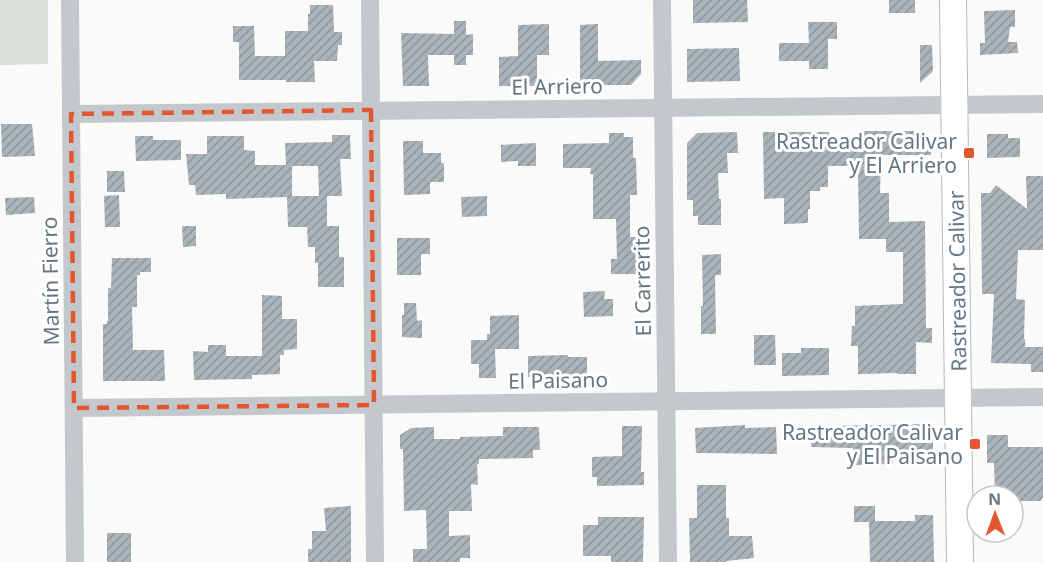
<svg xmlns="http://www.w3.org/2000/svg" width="1043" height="562" font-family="'Noto Sans',sans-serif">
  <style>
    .green { fill: #dadfd7 }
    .building { fill: url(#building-hatch); fill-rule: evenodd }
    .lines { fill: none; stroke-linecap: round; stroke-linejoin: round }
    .secondary-casing { stroke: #b3babf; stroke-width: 28 }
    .street { stroke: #c3c8cc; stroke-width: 18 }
    .secondary { stroke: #fff; stroke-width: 26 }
    .marked { fill: none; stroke: #e4572e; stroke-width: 4.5; stroke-dasharray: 12 8; stroke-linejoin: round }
    .poi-dot { fill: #e4572e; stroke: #fff; stroke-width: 2 }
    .labels { text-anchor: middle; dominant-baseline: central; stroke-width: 6; stroke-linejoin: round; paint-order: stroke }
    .street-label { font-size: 21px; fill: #657683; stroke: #fff }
    .poi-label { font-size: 21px; fill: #657683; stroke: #fff; text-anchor: end }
  </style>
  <defs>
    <pattern id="building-hatch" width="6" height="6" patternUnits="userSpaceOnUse" patternTransform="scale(1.5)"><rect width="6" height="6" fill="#aab3b9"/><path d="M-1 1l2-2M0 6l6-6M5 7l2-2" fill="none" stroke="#8e969c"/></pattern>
  </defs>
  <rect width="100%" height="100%" fill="#fafaf8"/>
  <polygon class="green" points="0,0 48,0 48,64 0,65"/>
  <g class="building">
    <polygon points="693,0 747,0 748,22 693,23"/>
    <rect x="889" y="0" width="26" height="13"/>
    <polygon points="310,5 333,5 334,32 342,32 342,45 338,45 337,61 314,61 315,82 286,82 286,80 239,80 239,42 233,42 233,26 254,26 255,56 285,56 285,31 308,31 308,14 310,14"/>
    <polygon points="1015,10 1015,27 1010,27 1008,42 1017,42 1018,53 980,55 980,43 985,43 984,11"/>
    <polygon points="454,21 466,21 466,35 473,34 473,55 466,55 466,65 454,65 454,55 428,55 429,86 403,86 401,33 454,34"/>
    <polygon points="808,22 837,22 837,39 828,39 828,69 809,69 809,61 779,61 779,43 809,43"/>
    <polygon points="549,24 549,55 537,55 537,86 499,86 499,57 518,56 518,25"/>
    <polygon points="598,24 598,61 641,60 641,74 631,85 580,85 580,25"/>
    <polygon points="920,45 932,45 933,71 920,83"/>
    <polygon points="739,48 740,81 687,82 687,49"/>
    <polygon points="1,124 32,124 35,156 2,157"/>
    <polygon points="858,131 921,131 931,141 931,155 881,155 880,193 889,193 889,222 925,221 926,328 932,328 932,343 916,342 916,374 897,374 897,373 858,374 858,346 851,346 852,326 855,326 855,306 903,304 903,252 886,252 886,239 859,239 858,166 828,166 828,187 820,187 820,191 810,191 810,209 808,209 808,223 784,224 784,198 764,199 763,132 829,132 829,145 858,143"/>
    <polygon points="737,132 738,153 727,153 728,173 718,173 719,199 721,199 721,225 698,225 698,216 693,216 693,200 687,200 687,143 697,133"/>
    <polygon points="609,133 624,133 624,137 633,137 633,158 636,158 637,195 630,195 630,237 640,237 640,274 611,274 611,259 617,259 616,219 593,219 593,174 590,174 591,168 563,168 563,144 609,143"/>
    <polygon points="987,134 1008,134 1008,138 1020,138 1020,157 987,158"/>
    <path d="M332 135H350L351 159H340L342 196H327V226H339V257H344V287H318V263H315V247H308L307 227H288L287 197 226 199V194L196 195 195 185H189L186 154H207V136H244V150L255 151V165H286L285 143 332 142ZM292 166H318L319 196H292Z"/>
    <polygon points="135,136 153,136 153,140 181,140 181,160 136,161"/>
    <polygon points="403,141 423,141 423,153 441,153 441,163 444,163 444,182 430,182 430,194 404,195"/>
    <polygon points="536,143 536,166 518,166 518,161 501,162 501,145"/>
    <polygon points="107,171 124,171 125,192 107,192"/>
    <polygon points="1026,176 1043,176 1043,250 1018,250 1016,299 1025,300 1024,339 1025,339 1025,347 1043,347 1043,372 1031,372 1031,364 991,363 994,294 982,294 981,193 990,193 996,185 1027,209"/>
    <polygon points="119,195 120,227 105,227 104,196"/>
    <polygon points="487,196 487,216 462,217 461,197"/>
    <polygon points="34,197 35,213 6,215 5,198"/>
    <polygon points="182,226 196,226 196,246 183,247"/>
    <polygon points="397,238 430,238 430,254 421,254 421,275 397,275"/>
    <polygon points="721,254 721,275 715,275 716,334 701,334 701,306 703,306 702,255"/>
    <polygon points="112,258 151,258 151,272 140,272 140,275 137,275 137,307 132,307 133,350 164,350 165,381 103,381 103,324 107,324 107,321 108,321 108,288 111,288"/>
    <polygon points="605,291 604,299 613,299 613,316 584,317 583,292"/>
    <polygon points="262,295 282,296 282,319 297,319 297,349 284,350 284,355 280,355 280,374 252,375 252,379 194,380 193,351 208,352 208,345 226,345 226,356 262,356"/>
    <polygon points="404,303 416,303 417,321 422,320 422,338 402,337 402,315 404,315"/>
    <polygon points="519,315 519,349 495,349 496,378 479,378 479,364 471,364 471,340 487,340 487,334 490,334 490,316"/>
    <polygon points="754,335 775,335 776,365 754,365"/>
    <polygon points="801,348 829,348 829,375 782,376 782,353 801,353"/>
    <polygon points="568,355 568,357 587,357 587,377 528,377 528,356"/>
    <polygon points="929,424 933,428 933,453 893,453 893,464 853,465 853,448 811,447 811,429 830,429 829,426"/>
    <polygon points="745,425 745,428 776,427 777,454 696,453 695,428"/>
    <polygon points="622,426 642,426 641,472 644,472 644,485 597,486 597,477 592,477 592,457 622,456"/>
    <polygon points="434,427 434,439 460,439 460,437 503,436 503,427 539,427 540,450 533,450 533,458 479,459 479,464 477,464 478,485 471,484 472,511 449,511 449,536 470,535 470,558 460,558 460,562 413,562 413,549 427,549 426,510 404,511 403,449 400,449 400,435 411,428"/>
    <polygon points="987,435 1008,435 1008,447 1043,447 1043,498 1042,498 1041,501 1013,501 1013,496 995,496 994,463 987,463"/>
    <polygon points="697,485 726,485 726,518 729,518 729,536 752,536 754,558 726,561 726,562 690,562 689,518 697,518"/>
    <polygon points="351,506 351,562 308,562 308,549 312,549 312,531 326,531 324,508"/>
    <polygon points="854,506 875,506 875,521 915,521 915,515 933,515 934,562 870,562 869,522 854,522"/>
    <polygon points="598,517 644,517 643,562 611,562 611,556 583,556 583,525 598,525"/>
    <rect x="107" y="533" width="24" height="29"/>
  </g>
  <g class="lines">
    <defs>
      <polyline id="secondary" points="953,0 960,562"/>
    </defs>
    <use href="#secondary" class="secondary-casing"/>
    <g class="street">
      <polyline points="70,0 75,562"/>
      <polyline points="370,0 375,562"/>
      <polyline points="662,0 668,562"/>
      <polyline points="71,114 1043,104"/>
      <polyline points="74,408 1043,397"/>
    </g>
    <use href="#secondary" class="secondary"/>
  </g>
  <path class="marked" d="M371 110 374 405 74 408 71 114Z"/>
  <g class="poi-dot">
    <rect x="963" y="147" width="12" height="12" rx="3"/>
    <rect x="969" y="438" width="12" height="12" rx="3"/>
  </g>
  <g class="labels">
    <g class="street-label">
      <text transform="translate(557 86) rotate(-1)">El Arriero</text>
      <text transform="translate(50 281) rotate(-91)">Martín Fierro</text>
      <text transform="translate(642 281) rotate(-91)">El Carrerito</text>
      <text transform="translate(957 281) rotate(-91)">Rastreador Calivar</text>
      <text transform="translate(558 380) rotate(-1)">El Paisano</text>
    </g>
    <g class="poi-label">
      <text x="957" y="141">Rastreador Calivar<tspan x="957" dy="24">y El Arriero</tspan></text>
      <text x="963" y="432">Rastreador Calivar<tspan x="963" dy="24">y El Paisano</tspan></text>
    </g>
  </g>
  <g transform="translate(995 514) rotate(359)"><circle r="28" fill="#ffffff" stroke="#c1c8cd" stroke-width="1.5"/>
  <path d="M0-4.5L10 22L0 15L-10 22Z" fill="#e4572e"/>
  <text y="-9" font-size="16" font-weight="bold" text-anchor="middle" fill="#657683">N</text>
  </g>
</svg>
